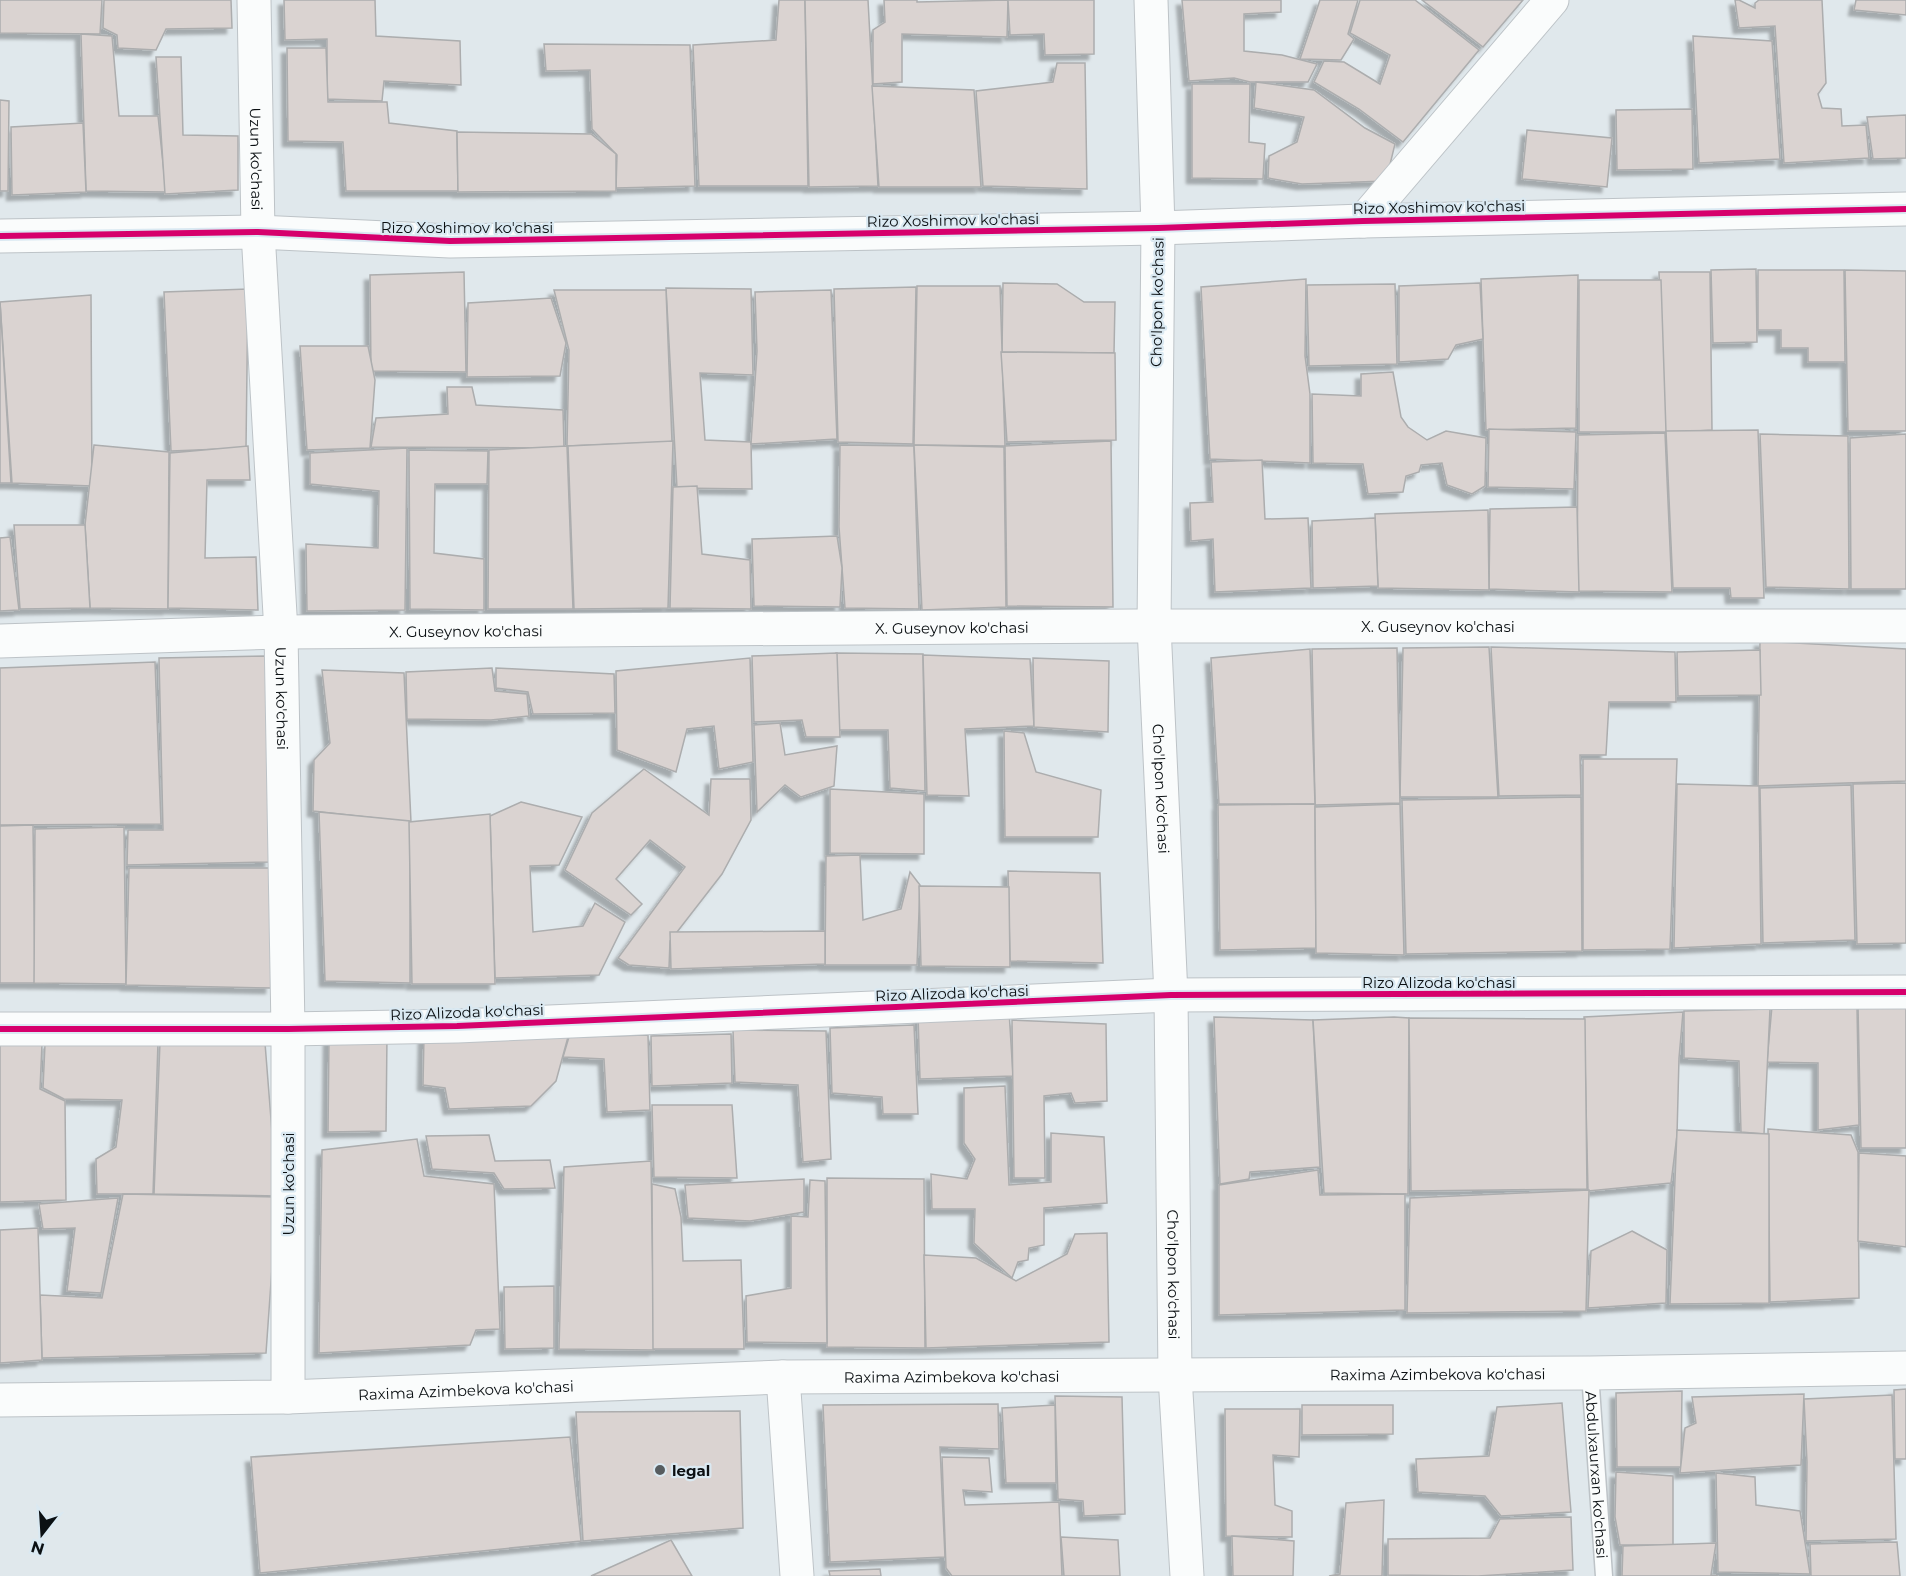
<svg xmlns="http://www.w3.org/2000/svg" width="1906" height="1576" font-family="Montserrat,sans-serif">
  <style>
    .building { fill: #dad3d1; stroke: #acadae; stroke-width: 1.5; filter: url(#shadow) }
    .lines { fill: none; stroke-linecap: round; stroke-linejoin: round }
    .lane-casing { stroke: #bdc3c7; stroke-width: 19 }
    .street-casing { stroke: #bdc3c7; stroke-width: 35 }
    .secondary-casing { stroke: #bdc3c7; stroke-width: 35 }
    .lane { stroke: #fafcfc; stroke-width: 16 }
    .street { stroke: #fafcfc; stroke-width: 33 }
    .secondary { stroke: #fafcfc; stroke-width: 33 }
    .cycleway-casing { stroke: #dae9f2; stroke-width: 10 }
    .cycleway { stroke: #d6006c; stroke-width: 6 }
    .poi-dot { fill: #565c5f; stroke: #dae9f2; stroke-width: 2 }
    .labels { text-anchor: middle; dominant-baseline: central; stroke-width: 4.5; stroke-linejoin: round; paint-order: stroke }
    .street-label { font-size: 15px; fill: #0b1013; stroke: #dae9f2 }
    .poi-label { font-size: 15px; font-weight: bold; fill: #0b1013; stroke: #dae9f2; text-anchor: start }
  </style>
  <defs>
    <filter id="shadow"><feDropShadow dx="-5.5" dy="5.5" stdDeviation="1.5" flood-color="#0004"/></filter>
  </defs>
  <rect width="100%" height="100%" fill="#e0e8ec"/>
  <g class="building">
    <polygon points="0,0 102,0 100,34 0,33"/>
    <polygon points="104,0 231,0 232,28 166,29 156,50 118,48 117,35 103,28"/>
    <polygon points="284,0 375,0 376,36 460,41 461,85 384,81 382,101 327,99 327,39 285,40"/>
    <polygon points="779,0 805,0 808,186 699,186 693,45 776,40"/>
    <polygon points="805,0 868,0 878,186 809,187"/>
    <polygon points="884,0 917,0 917,2 1008,0 1007,37 902,34 902,82 873,84 873,30 885,22"/>
    <polygon points="1008,0 1094,0 1094,54 1045,55 1044,34 1010,35"/>
    <polygon points="1182,0 1281,0 1281,12 1244,14 1244,51 1282,55 1317,64 1308,82 1250,82 1234,78 1189,81"/>
    <polygon points="1320,0 1358,0 1348,34 1354,39 1341,60 1300,59"/>
    <polygon points="1360,0 1415,0 1479,50 1403,142 1359,109 1314,82 1324,61 1344,62 1380,84 1390,55 1350,33"/>
    <polygon points="1422,0 1523,0 1483,47"/>
    <polygon points="1735,0 1739,0 1755,8 1755,3 1759,0 1822,0 1826,83 1818,94 1822,108 1841,109 1842,126 1866,125 1869,158 1784,163 1775,26 1739,28"/>
    <polygon points="1856,0 1906,0 1906,15 1854,10"/>
    <polygon points="81,34 112,36 119,116 158,116 166,192 86,191"/>
    <polygon points="1693,36 1772,41 1780,159 1699,163"/>
    <polygon points="544,44 690,45 695,186 616,188 617,155 592,129 590,70 546,71"/>
    <polygon points="287,48 326,48 328,102 387,102 389,123 457,131 458,191 346,191 343,142 288,141"/>
    <polygon points="156,57 181,57 183,135 238,136 238,190 165,194"/>
    <polygon points="1057,63 1085,63 1087,189 983,186 976,91 1053,82"/>
    <polygon points="1256,82 1314,90 1365,128 1395,144 1386,181 1302,184 1268,178 1269,156 1297,142 1304,117 1254,108"/>
    <polygon points="1192,84 1250,84 1249,142 1265,144 1263,179 1192,178"/>
    <polygon points="872,86 974,90 981,187 879,187"/>
    <polygon points="0,100 9,101 8,191 0,191"/>
    <polygon points="1692,109 1693,169 1617,170 1616,110"/>
    <polygon points="1906,115 1906,158 1873,159 1867,117"/>
    <polygon points="83,123 86,192 12,195 11,127"/>
    <polygon points="1527,130 1612,138 1607,187 1522,179"/>
    <polygon points="457,132 591,134 616,154 616,191 458,192"/>
    <polygon points="1756,269 1757,342 1713,343 1711,270"/>
    <polygon points="1758,270 1844,270 1845,362 1808,362 1808,348 1781,348 1781,330 1758,330"/>
    <polygon points="1845,270 1906,271 1906,431 1848,431"/>
    <polygon points="464,272 466,372 371,371 370,275"/>
    <polygon points="1659,272 1710,272 1712,430 1665,433"/>
    <polygon points="1578,275 1576,428 1486,430 1481,279"/>
    <polygon points="1306,279 1305,356 1310,394 1310,463 1210,459 1201,287"/>
    <polygon points="1579,280 1661,280 1666,432 1579,432"/>
    <polygon points="1003,283 1057,284 1084,302 1115,302 1114,353 1002,352"/>
    <polygon points="1480,283 1483,339 1456,345 1448,359 1399,362 1399,286"/>
    <polygon points="1395,284 1397,364 1309,366 1307,285"/>
    <polygon points="917,286 1000,286 1005,446 914,445"/>
    <polygon points="916,287 913,444 838,442 834,289"/>
    <polygon points="666,288 751,289 753,375 700,373 705,440 751,442 752,489 677,488"/>
    <polygon points="248,289 246,448 171,451 164,292"/>
    <polygon points="554,290 666,290 672,442 567,446 569,350"/>
    <polygon points="831,290 837,439 751,444 757,351 755,292"/>
    <polygon points="91,295 92,486 12,483 0,302"/>
    <polygon points="551,298 566,343 560,376 467,377 468,303"/>
    <polygon points="0,302 11,483 0,483"/>
    <polygon points="300,346 368,346 375,380 370,448 307,450"/>
    <polygon points="1001,352 1115,353 1116,440 1007,442"/>
    <polygon points="1393,372 1401,417 1408,427 1427,440 1446,431 1486,438 1485,486 1472,494 1447,485 1442,463 1421,465 1419,472 1406,476 1403,492 1368,494 1363,464 1313,463 1312,394 1361,396 1361,374"/>
    <polygon points="447,387 472,387 476,405 563,410 564,448 371,447 376,418 448,414"/>
    <polygon points="1489,429 1576,432 1574,489 1488,487"/>
    <polygon points="1758,430 1764,598 1731,598 1730,588 1673,588 1666,431"/>
    <polygon points="1665,433 1672,592 1577,591 1578,435"/>
    <polygon points="1760,434 1848,436 1849,589 1766,587"/>
    <polygon points="1906,434 1906,589 1851,589 1850,438"/>
    <polygon points="673,441 668,608 574,609 568,446"/>
    <polygon points="1111,441 1113,607 1007,606 1005,446"/>
    <polygon points="94,445 169,452 168,609 90,608 85,525"/>
    <polygon points="840,445 914,446 919,609 845,608 839,527"/>
    <polygon points="914,445 1004,447 1006,607 922,610"/>
    <polygon points="248,446 250,480 207,480 205,558 256,557 258,610 168,608 170,453"/>
    <polygon points="567,446 573,609 488,609 489,450"/>
    <polygon points="407,448 405,610 307,611 306,544 378,548 379,491 310,484 310,453"/>
    <polygon points="409,450 488,451 487,484 435,484 434,553 484,559 484,610 410,609"/>
    <polygon points="1262,460 1265,519 1308,518 1311,588 1215,592 1213,539 1191,541 1190,503 1213,502 1211,462"/>
    <polygon points="697,486 702,554 750,560 751,609 670,608 673,487"/>
    <polygon points="1577,507 1579,592 1489,589 1490,509"/>
    <polygon points="1488,510 1489,590 1378,588 1375,514"/>
    <polygon points="1375,518 1378,586 1313,588 1312,521"/>
    <polygon points="14,525 85,525 90,608 20,609"/>
    <polygon points="837,536 842,568 840,607 754,606 752,539"/>
    <polygon points="10,537 19,610 0,611 0,538"/>
    <polygon points="1760,641 1906,649 1906,781 1758,786"/>
    <polygon points="1489,647 1498,797 1400,797 1403,648"/>
    <polygon points="1491,647 1675,652 1676,702 1609,702 1606,755 1580,755 1581,795 1499,796"/>
    <polygon points="1397,648 1400,803 1315,805 1312,649"/>
    <polygon points="1310,649 1315,804 1219,804 1211,658"/>
    <polygon points="1760,650 1761,695 1678,696 1677,652"/>
    <polygon points="836,653 923,654 925,791 890,788 888,730 839,730"/>
    <polygon points="837,653 840,737 806,737 802,720 754,722 752,656"/>
    <polygon points="923,655 1030,659 1034,726 965,729 969,796 927,795"/>
    <polygon points="266,656 270,862 127,865 128,830 163,830 159,658"/>
    <polygon points="750,658 753,762 719,769 714,726 687,729 676,772 617,750 616,671"/>
    <polygon points="1033,658 1109,661 1108,732 1034,727"/>
    <polygon points="155,662 161,824 0,825 0,668"/>
    <polygon points="492,668 495,691 527,694 529,716 491,720 407,719 406,672"/>
    <polygon points="496,668 614,674 615,713 533,714 528,692 496,688"/>
    <polygon points="322,670 404,673 411,822 313,811 314,760 330,743"/>
    <polygon points="780,723 785,755 837,746 834,786 801,797 785,785 757,812 754,725"/>
    <polygon points="1004,731 1024,733 1036,772 1101,790 1098,837 1005,837"/>
    <polygon points="1583,759 1677,759 1670,949 1583,950"/>
    <polygon points="644,769 709,815 711,779 750,779 751,820 722,874 670,941 669,968 629,965 618,958 685,867 650,840 616,879 642,904 631,915 565,870 592,813"/>
    <polygon points="1906,783 1906,943 1857,944 1853,784"/>
    <polygon points="1677,784 1759,786 1761,944 1674,948"/>
    <polygon points="1851,785 1855,940 1763,943 1760,788"/>
    <polygon points="830,789 924,794 924,854 830,853"/>
    <polygon points="1581,797 1582,951 1406,954 1402,800"/>
    <polygon points="521,802 582,817 559,865 530,866 533,932 583,926 595,903 625,922 599,975 495,978 490,816"/>
    <polygon points="1315,804 1316,948 1220,950 1218,805"/>
    <polygon points="1400,804 1404,955 1316,953 1315,807"/>
    <polygon points="319,812 410,821 410,983 325,981"/>
    <polygon points="490,814 495,984 412,984 409,822"/>
    <polygon points="33,825 35,983 0,983 0,826"/>
    <polygon points="124,827 126,984 34,983 35,829"/>
    <polygon points="860,855 863,920 901,909 910,872 920,885 917,965 825,965 826,856"/>
    <polygon points="129,868 273,868 271,988 126,985"/>
    <polygon points="1008,871 1100,873 1103,963 1010,961"/>
    <polygon points="919,886 1009,887 1010,967 921,966"/>
    <polygon points="825,931 825,964 671,969 670,932"/>
    <polygon points="1772,1006 1857,1007 1859,1125 1818,1130 1818,1063 1767,1062"/>
    <polygon points="1858,1006 1906,1006 1906,1148 1861,1148"/>
    <polygon points="1770,1009 1764,1134 1741,1132 1739,1061 1684,1058 1684,1011"/>
    <polygon points="1009,1011 1013,1076 920,1079 918,1016"/>
    <polygon points="1683,1012 1679,1058 1677,1135 1671,1183 1588,1191 1584,1017"/>
    <polygon points="1214,1017 1313,1020 1320,1167 1250,1172 1249,1179 1220,1184"/>
    <polygon points="1394,1017 1409,1018 1408,1194 1324,1193 1313,1020"/>
    <polygon points="1409,1018 1585,1019 1587,1189 1411,1191"/>
    <polygon points="1012,1020 1106,1024 1107,1101 1075,1103 1071,1093 1044,1096 1045,1178 1014,1178"/>
    <polygon points="914,1025 918,1114 883,1114 882,1097 832,1093 830,1028"/>
    <polygon points="733,1030 826,1031 831,1159 803,1162 798,1085 735,1082"/>
    <polygon points="731,1034 732,1083 652,1086 651,1036"/>
    <polygon points="387,1035 386,1131 328,1132 329,1039"/>
    <polygon points="648,1035 650,1110 607,1112 604,1059 563,1057 569,1037"/>
    <polygon points="424,1036 568,1037 556,1081 531,1106 449,1109 445,1088 423,1085"/>
    <polygon points="0,1042 42,1044 40,1089 65,1101 66,1200 0,1202"/>
    <polygon points="158,1042 153,1194 97,1194 96,1159 116,1147 122,1100 64,1099 43,1088 45,1044"/>
    <polygon points="160,1042 265,1043 277,1196 154,1194"/>
    <polygon points="1005,1086 1009,1185 1051,1182 1051,1133 1104,1137 1107,1203 1044,1208 1044,1245 1029,1248 1028,1260 1018,1262 1012,1278 974,1243 975,1209 932,1209 931,1174 967,1179 975,1159 964,1143 964,1088"/>
    <polygon points="652,1105 732,1105 737,1178 654,1177"/>
    <polygon points="1768,1129 1851,1135 1858,1152 1859,1298 1770,1302"/>
    <polygon points="1677,1130 1769,1134 1769,1303 1670,1304"/>
    <polygon points="489,1135 495,1161 550,1160 555,1188 504,1189 494,1173 432,1169 426,1136"/>
    <polygon points="417,1139 424,1176 494,1184 500,1329 476,1330 470,1345 319,1353 322,1150"/>
    <polygon points="1859,1153 1906,1156 1906,1247 1858,1241"/>
    <polygon points="651,1161 654,1350 559,1349 564,1167"/>
    <polygon points="1318,1170 1320,1195 1405,1194 1405,1310 1219,1315 1219,1185"/>
    <polygon points="827,1178 924,1179 925,1348 827,1347"/>
    <polygon points="804,1179 804,1212 750,1221 688,1218 685,1185"/>
    <polygon points="810,1180 825,1181 827,1343 747,1342 746,1296 791,1288 791,1216 808,1217"/>
    <polygon points="652,1184 675,1189 681,1217 683,1261 741,1260 744,1349 653,1349"/>
    <polygon points="1589,1190 1586,1311 1407,1313 1410,1198"/>
    <polygon points="123,1194 277,1197 266,1353 42,1358 40,1295 102,1298"/>
    <polygon points="118,1198 101,1293 67,1291 75,1228 43,1229 39,1204"/>
    <polygon points="38,1228 42,1360 0,1363 0,1230"/>
    <polygon points="1632,1231 1667,1250 1666,1303 1588,1308 1591,1251"/>
    <polygon points="1107,1233 1109,1342 926,1348 924,1255 976,1258 1016,1281 1067,1254 1075,1234"/>
    <polygon points="554,1286 554,1348 505,1349 504,1287"/>
    <polygon points="1906,1389 1906,1459 1895,1459 1894,1390"/>
    <polygon points="1682,1391 1681,1467 1617,1467 1616,1393"/>
    <polygon points="1804,1394 1801,1465 1680,1473 1685,1428 1696,1423 1692,1397"/>
    <polygon points="1892,1395 1896,1539 1806,1541 1807,1462 1804,1399"/>
    <polygon points="1055,1396 1122,1397 1125,1514 1084,1516 1083,1501 1058,1499"/>
    <polygon points="1562,1403 1571,1512 1501,1516 1485,1496 1418,1492 1416,1459 1489,1456 1497,1407"/>
    <polygon points="998,1404 999,1449 940,1447 945,1557 830,1562 823,1405"/>
    <polygon points="1055,1405 1056,1483 1006,1483 1002,1408"/>
    <polygon points="1302,1405 1393,1405 1393,1434 1302,1435"/>
    <polygon points="1225,1409 1300,1409 1299,1457 1273,1455 1275,1505 1292,1511 1292,1537 1226,1536"/>
    <polygon points="740,1411 743,1528 583,1541 576,1412"/>
    <polygon points="570,1437 581,1541 260,1573 251,1457"/>
    <polygon points="942,1457 989,1458 992,1492 963,1490 965,1505 1059,1502 1062,1576 952,1576 946,1568"/>
    <polygon points="1616,1472 1673,1476 1673,1545 1620,1545 1615,1517"/>
    <polygon points="1716,1473 1755,1477 1756,1505 1800,1511 1810,1574 1718,1572"/>
    <polygon points="1384,1500 1382,1576 1329,1576 1340,1574 1346,1503"/>
    <polygon points="1571,1517 1573,1570 1478,1576 1388,1575 1388,1539 1490,1538 1500,1519"/>
    <polygon points="1232,1536 1294,1541 1293,1576 1233,1576"/>
    <polygon points="1061,1537 1118,1540 1120,1576 1064,1576"/>
    <polygon points="671,1540 692,1576 591,1576"/>
    <polygon points="1897,1542 1900,1576 1811,1576 1810,1544"/>
    <polygon points="1716,1543 1711,1575 1718,1576 1622,1576 1623,1546"/>
    <polygon points="880,1569 881,1576 830,1576 829,1571"/>
  </g>
  <g class="lines">
    <defs>
      <g id="lane">
        <path id="s1" d="M1590 1373 1604 1576"/>
      </g>
      <g id="street">
        <path id="s2" d="M254 0 258 232 281 632 288 1029V1397"/>
        <polyline points="1363,221 1552,0"/>
        <polyline points="0,236 258,232 450,241 1158,228 1363,221 1906,209"/>
        <path id="s3" d="M0 641 281 632 1137 626H1906"/>
        <polyline points="0,1029 288,1029 457,1026 1171,995 1906,992"/>
        <polyline points="783,1377 797,1576"/>
        <path id="s4" d="M0 1400 288 1397 783 1377 1590 1373 1906 1368"/>
      </g>
      <g id="secondary">
        <path id="s5" d="M1151 0 1158 228 1154 626 1171 995 1175 1376 1187 1576"/>
      </g>
    </defs>
    <use href="#lane" class="lane-casing"/>
    <use href="#street" class="street-casing"/>
    <use href="#secondary" class="secondary-casing"/>
    <use href="#lane" class="lane"/>
    <use href="#street" class="street"/>
    <use href="#secondary" class="secondary"/>
    <defs>
      <g id="cycleway">
        <polyline points="0,236 258,232 450,241 1158,228 1363,221 1906,209"/>
        <polyline points="0,1029 288,1029 457,1026 1171,995 1906,992"/>
      </g>
    </defs>
    <use href="#cycleway" class="cycleway-casing"/>
    <use href="#cycleway" class="cycleway"/>
  </g>
  <circle class="poi-dot" cx="660" cy="1470" r="6"/>
  <g class="labels">
    <g class="street-label">
      <text stroke="none"><textPath href="#s2" startOffset="159">Uzun ko'chasi</textPath></text>
      <text transform="translate(1439 207) rotate(-1)">Rizo Xoshimov ko'chasi</text>
      <text transform="translate(953 220) rotate(-1)">Rizo Xoshimov ko'chasi</text>
      <text x="467" y="227">Rizo Xoshimov ko'chasi</text>
      <text transform="translate(1157 302) rotate(-89)">Cho'lpon ko'chasi</text>
      <text stroke="none"><textPath href="#s3" startOffset="1438">X. Guseynov ko'chasi</textPath></text>
      <text stroke="none"><textPath href="#s3" startOffset="952">X. Guseynov ko'chasi</textPath></text>
      <text stroke="none"><textPath href="#s3" startOffset="466">X. Guseynov ko'chasi</textPath></text>
      <text stroke="none"><textPath href="#s2" startOffset="699">Uzun ko'chasi</textPath></text>
      <text stroke="none"><textPath href="#s5" startOffset="789">Cho'lpon ko'chasi</textPath></text>
      <text x="1439" y="982">Rizo Alizoda ko'chasi</text>
      <text transform="translate(952 993) rotate(-2)">Rizo Alizoda ko'chasi</text>
      <text transform="translate(467 1012) rotate(-2)">Rizo Alizoda ko'chasi</text>
      <text transform="translate(288 1184) rotate(-90)">Uzun ko'chasi</text>
      <text stroke="none"><textPath href="#s5" startOffset="1275">Cho'lpon ko'chasi</textPath></text>
      <text stroke="none"><textPath href="#s4" startOffset="1438">Raxima Azimbekova ko'chasi</textPath></text>
      <text stroke="none"><textPath href="#s4" startOffset="952">Raxima Azimbekova ko'chasi</textPath></text>
      <text stroke="none"><textPath href="#s4" startOffset="466">Raxima Azimbekova ko'chasi</textPath></text>
      <text stroke="none"><textPath href="#s1" startOffset="102">Abdulxaurxan ko'chasi</textPath></text>
    </g>
    <g class="poi-label">
      <text x="672" y="1470">legal</text>
    </g>
  </g>
  <g transform="translate(42 1534) rotate(197)" stroke="#dae9f2" stroke-width="4.5" paint-order="stroke">
  <path d="M0-4.5L10 22L0 15L-10 22Z" fill="#0b1013"/>
  <text y="-9" font-size="16" font-weight="bold" text-anchor="middle" fill="#0b1013">N</text>
  </g>
</svg>
